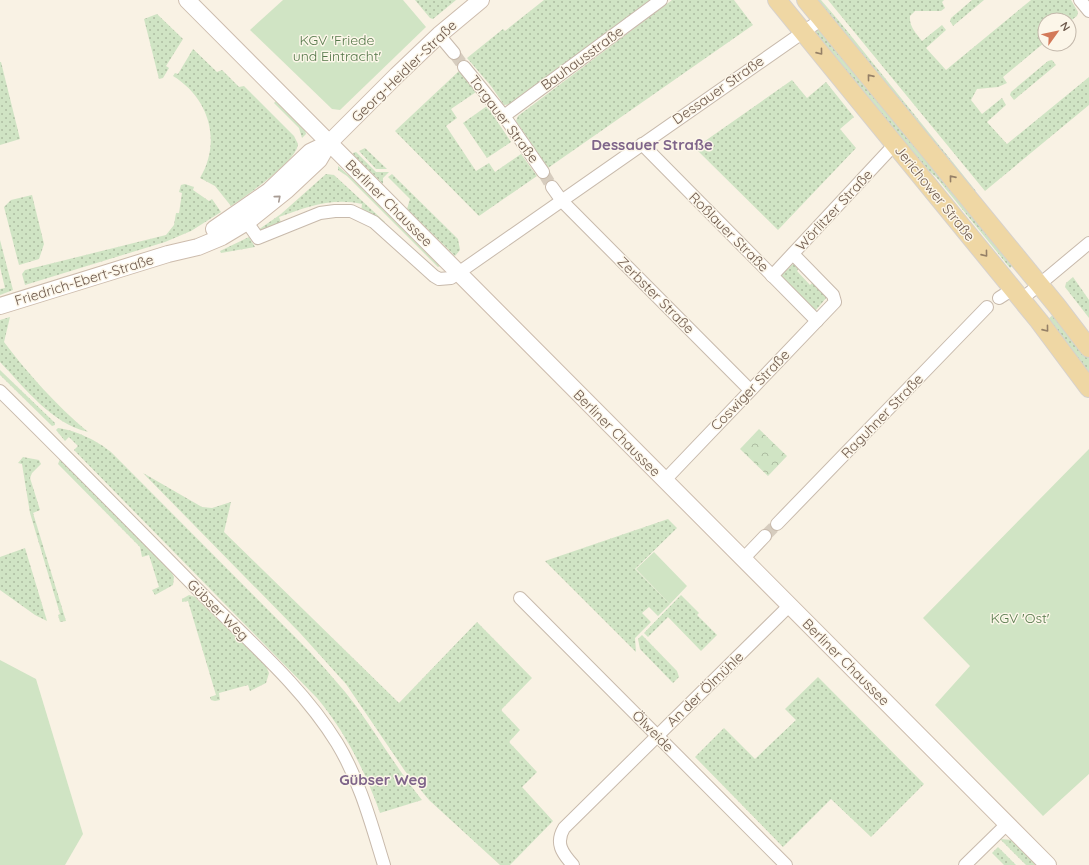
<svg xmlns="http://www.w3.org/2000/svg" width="1089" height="865" font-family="Quicksand,sans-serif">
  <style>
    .grass { fill: url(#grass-dots) }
    .park { fill: url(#park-crowns) }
    .garden { fill: #d0e4c4 }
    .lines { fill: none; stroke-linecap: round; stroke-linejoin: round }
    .street-tunnel { stroke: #d6ccbe; stroke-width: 12; stroke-dasharray: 12 6; stroke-linecap: butt }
    .street-casing { stroke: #c8baac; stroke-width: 14 }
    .secondary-casing { stroke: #cdbcad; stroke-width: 18 }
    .primary-casing { stroke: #d6d1cd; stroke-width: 20 }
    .street { stroke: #fff; stroke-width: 12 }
    .secondary { stroke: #fff; stroke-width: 16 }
    .primary { stroke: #efd7a4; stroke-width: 18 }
    .oneway { stroke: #958067 }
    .oneway2 { stroke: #a89c94 }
    .labels { text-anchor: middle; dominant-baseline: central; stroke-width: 3; stroke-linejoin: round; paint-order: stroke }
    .park-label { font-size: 14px; fill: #55784a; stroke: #fcf6e9 }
    .street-label { font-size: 14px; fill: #6e5a4d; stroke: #fcf6e9 }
    .neighbourhood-label { font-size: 15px; font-weight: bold; fill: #7f658a; stroke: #fcf6e9 }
  </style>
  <defs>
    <pattern id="grass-dots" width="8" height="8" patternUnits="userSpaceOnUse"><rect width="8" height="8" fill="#d0e4c4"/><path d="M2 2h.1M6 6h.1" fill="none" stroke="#adbca1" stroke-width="1.8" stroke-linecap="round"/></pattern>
    <pattern id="park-crowns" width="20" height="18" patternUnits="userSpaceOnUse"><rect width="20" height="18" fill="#d0e4c4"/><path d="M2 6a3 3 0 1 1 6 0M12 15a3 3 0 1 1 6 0" fill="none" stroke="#adbca1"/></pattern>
  </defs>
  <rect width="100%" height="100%" fill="#f9f2e4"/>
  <g class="grass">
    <polygon points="415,0 456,0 433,19 430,18"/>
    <polygon points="544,0 650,0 511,104 504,105 491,86 467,58 503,29 505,31"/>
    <polygon points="672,0 734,0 753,25 548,168 516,121 518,116"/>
    <polygon points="817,0 821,0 839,21 976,191 972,191"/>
    <path d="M828 0H944L942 2 945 8 941 11H915L910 16C909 27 916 33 922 41L942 25 946 30 926 48 946 70 1031 0H1071L1078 12 1077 16 1069 22V20H1045V42L1003 77 1007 83 998 87 977 89 971 100 982 114 1002 98 1006 105 987 122 1007 144 1089 77V105L985 191Z"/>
    <polygon points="972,0 984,0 953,26 950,21 951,18"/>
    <polygon points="157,14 183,39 166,66 169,68 163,78 159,79 144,19"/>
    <polygon points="820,29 1015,263 1010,268 936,177 920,163 814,33 815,31"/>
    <path d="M193 49 217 72 222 70 239 87 244 86 294 136 298 144C297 161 246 196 231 206L215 186 200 178C222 141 209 98 173 76L175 73 178 74Z"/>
    <polygon points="1052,60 1056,65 1014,100 1010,95 1011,92 1048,61"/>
    <polygon points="0,62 1,62 20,139 0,145"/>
    <polygon points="459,71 476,92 451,109 457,118 446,126 476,171 489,163 495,172 521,154 537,176 479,216 395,131"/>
    <polygon points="792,80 807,98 826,82 854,117 840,129 856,148 778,230 695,148"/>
    <polygon points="276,101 305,130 306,134 302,138 299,128 274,103"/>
    <polygon points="487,106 511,142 487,158 463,123"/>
    <polygon points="365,148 387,169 376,169 359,151"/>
    <polygon points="356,152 376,172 389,172 383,178 383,184 354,156 353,153"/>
    <polygon points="338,166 360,185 440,266 438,267 347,176 338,170"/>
    <path d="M326 174 334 175 385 222 382 224 361 212 362 204C333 197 306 207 279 217L282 225 263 232 258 230 281 214Z"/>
    <polygon points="392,174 458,239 460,250 455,256 407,209 410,199 388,177"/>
    <polygon points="185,184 194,187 193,190 209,201 212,199 221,212 191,231 165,242 25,285 22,274 25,270 166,235 174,225 176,213 179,213 182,193 179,192 181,185"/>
    <polygon points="32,195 44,244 39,259 19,265 4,207 11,200"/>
    <polygon points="249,237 255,247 221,253 220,251"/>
    <polygon points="0,240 13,290 0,295 0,289 5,288 0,267"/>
    <polygon points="793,264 799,268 797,271 810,285 813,282 827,297 815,311 782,278 782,274"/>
    <polygon points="1073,277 1089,300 1089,318 1065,287 1066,283"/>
    <polygon points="1055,313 1089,358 1089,377 1047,320"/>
    <path d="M10 317 4 342C29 375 56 405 88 432 51 423 25 388 0 362V320Z"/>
    <polygon points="0,370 55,423 55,425 52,426 0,375"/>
    <path d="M58 428C75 430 98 441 111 452L310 652C326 670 342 687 356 706 378 737 398 770 422 800L380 813C365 771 346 733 317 698L74 450 78 446 69 437 65 441 56 430Z"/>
    <polygon points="23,457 39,460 41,464 32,473 30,478 40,510 33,513 66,621 60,622 58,615 60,614 30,513 22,464 18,463"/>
    <polygon points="60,459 171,571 174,577 173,585 155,595 152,590 159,587 149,555 142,557 140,547 58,464"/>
    <polygon points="143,473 202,507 212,508 231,502 224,532 399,703 477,622 532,678 501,710 520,730 509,742 537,772 522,787 553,821 510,865 500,865 429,800 405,771 346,684 300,633"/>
    <polygon points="668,519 677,528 635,569 670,604 658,616 649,607 642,613 651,622 635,638 636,652 545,561"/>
    <polygon points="25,548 47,621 35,615 0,590 0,557"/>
    <polygon points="189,595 195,597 266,666 269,673 266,683 250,691 248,685 219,693 220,700 215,701 211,700 210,697 216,695 188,601 182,602 182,599"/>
    <polygon points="681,595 699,613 697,615 717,635 701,651 668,617 648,637 644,633"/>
    <polygon points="642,635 677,671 679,677 673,683 640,649 638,639"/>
    <polygon points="818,677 924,784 871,837 831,799 783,847 695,757 724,728 755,759 796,720 785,709"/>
    <polygon points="1000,839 1013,840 1038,865 1026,865"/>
    <polygon points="998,847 1016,865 1004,865 992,853"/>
  </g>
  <polygon class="park" points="759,429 787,456 768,476 740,449"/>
  <g class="garden">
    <polygon points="283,0 403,0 426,27 340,110 332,109 250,30"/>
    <polygon points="1089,449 1089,774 1043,816 935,705 970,666 923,618"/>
    <polygon points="654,552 687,586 670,604 636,569"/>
    <polygon points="0,660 36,679 83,834 65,865 0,865"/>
  </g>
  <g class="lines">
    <g class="street-tunnel">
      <polyline points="454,53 464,67"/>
      <polyline points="543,172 552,187"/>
      <polyline points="765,536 777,524"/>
    </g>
    <defs>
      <g id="street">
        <polyline points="1080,0 1089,11"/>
        <polyline points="439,35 454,53"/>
        <polyline points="464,67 504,116 543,172"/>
        <polyline points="504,116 661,0"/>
        <polyline points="642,144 817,321"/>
        <polyline points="552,187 562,201 750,390"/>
        <polyline points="242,215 258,238 320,213 335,211 351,211 374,222 434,276 439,279 451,278 822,19"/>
        <polyline points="772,276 895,144"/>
        <polyline points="999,298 1013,289"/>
        <polyline points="1022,299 1089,243"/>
        <path d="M0 391C69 459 138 529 206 598 252 644 303 688 337 743 360 781 371 823 384 865"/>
        <polyline points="664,481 835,302 833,295 793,254"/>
        <polyline points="777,524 987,307"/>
        <polyline points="743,559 765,536"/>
        <polyline points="520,598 786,865"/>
        <path d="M573 865C562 853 555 843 564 828L789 606"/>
        <polyline points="965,865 1007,824"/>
      </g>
      <g id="secondary">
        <polyline points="187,0 1048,865"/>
        <polyline points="214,229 269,191 310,152 329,143"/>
        <polyline points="0,306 168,254 198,247 222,237 247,222 287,190 319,160 329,143 397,75 439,35 481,0"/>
      </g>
      <g id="primary">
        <polyline points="777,0 1039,321 1089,388"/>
        <polyline points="806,0 1057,306 1089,348"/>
      </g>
    </defs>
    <use href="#street" class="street-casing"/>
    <use href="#secondary" class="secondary-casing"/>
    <use href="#primary" class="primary-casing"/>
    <use href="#street" class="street"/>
    <use href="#secondary" class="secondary"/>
    <use href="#primary" class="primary"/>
  </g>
  <defs><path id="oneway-chevron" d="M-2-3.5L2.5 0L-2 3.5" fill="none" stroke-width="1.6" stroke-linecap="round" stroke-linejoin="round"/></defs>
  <g class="oneway">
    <use href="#oneway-chevron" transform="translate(820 52) rotate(51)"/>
    <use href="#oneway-chevron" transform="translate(870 77) rotate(-129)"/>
    <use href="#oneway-chevron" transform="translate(952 178) rotate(-129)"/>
    <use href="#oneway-chevron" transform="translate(985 254) rotate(51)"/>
    <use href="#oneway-chevron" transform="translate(1046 329) rotate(51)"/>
  </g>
  <use class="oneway2" href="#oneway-chevron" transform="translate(278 198) rotate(-41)"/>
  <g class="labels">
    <g class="park-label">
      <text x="337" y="40">KGV 'Friede<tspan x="337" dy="16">und Eintracht'</tspan></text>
      <text x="1020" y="618">KGV 'Ost'</text>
    </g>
    <g class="street-label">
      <text transform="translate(582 58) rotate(-36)">Bauhausstraße</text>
      <text transform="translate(404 71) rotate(-44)">Georg-Heidler-Straße</text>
      <text transform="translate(718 90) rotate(-35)">Dessauer Straße</text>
      <text transform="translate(504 119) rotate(53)">Torgauer Straße</text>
      <text transform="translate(935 193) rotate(51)">Jerichower Straße</text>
      <text transform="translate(389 203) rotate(45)">Berliner Chaussee</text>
      <text transform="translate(834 210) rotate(-47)">Wörlitzer Straße</text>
      <text transform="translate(729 232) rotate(45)">Roßlauer Straße</text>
      <text transform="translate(84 280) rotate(-17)">Friedrich-Ebert-Straße</text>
      <text transform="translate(656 295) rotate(45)">Zerbster Straße</text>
      <text transform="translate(750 390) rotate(-46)">Coswiger Straße</text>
      <text transform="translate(882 416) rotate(-46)">Raguhner Straße</text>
      <text transform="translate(617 433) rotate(45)">Berliner Chaussee</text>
      <text transform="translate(218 610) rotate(45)">Gübser Weg</text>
      <text transform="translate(846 662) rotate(45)">Berliner Chaussee</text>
      <text transform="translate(705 689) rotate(-44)">An der Ölmühle</text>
      <text transform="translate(653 731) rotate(45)">Ölweide</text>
    </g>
    <g class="neighbourhood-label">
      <text x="652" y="144">Dessauer Straße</text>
      <text x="383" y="779">Gübser Weg</text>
    </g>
  </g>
  <g transform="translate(1057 32) rotate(57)"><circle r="19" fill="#fcf6e9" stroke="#c3b8ab"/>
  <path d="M0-3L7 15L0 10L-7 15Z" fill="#d37958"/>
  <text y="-6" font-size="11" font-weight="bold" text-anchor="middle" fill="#6e5a4d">N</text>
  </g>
</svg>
